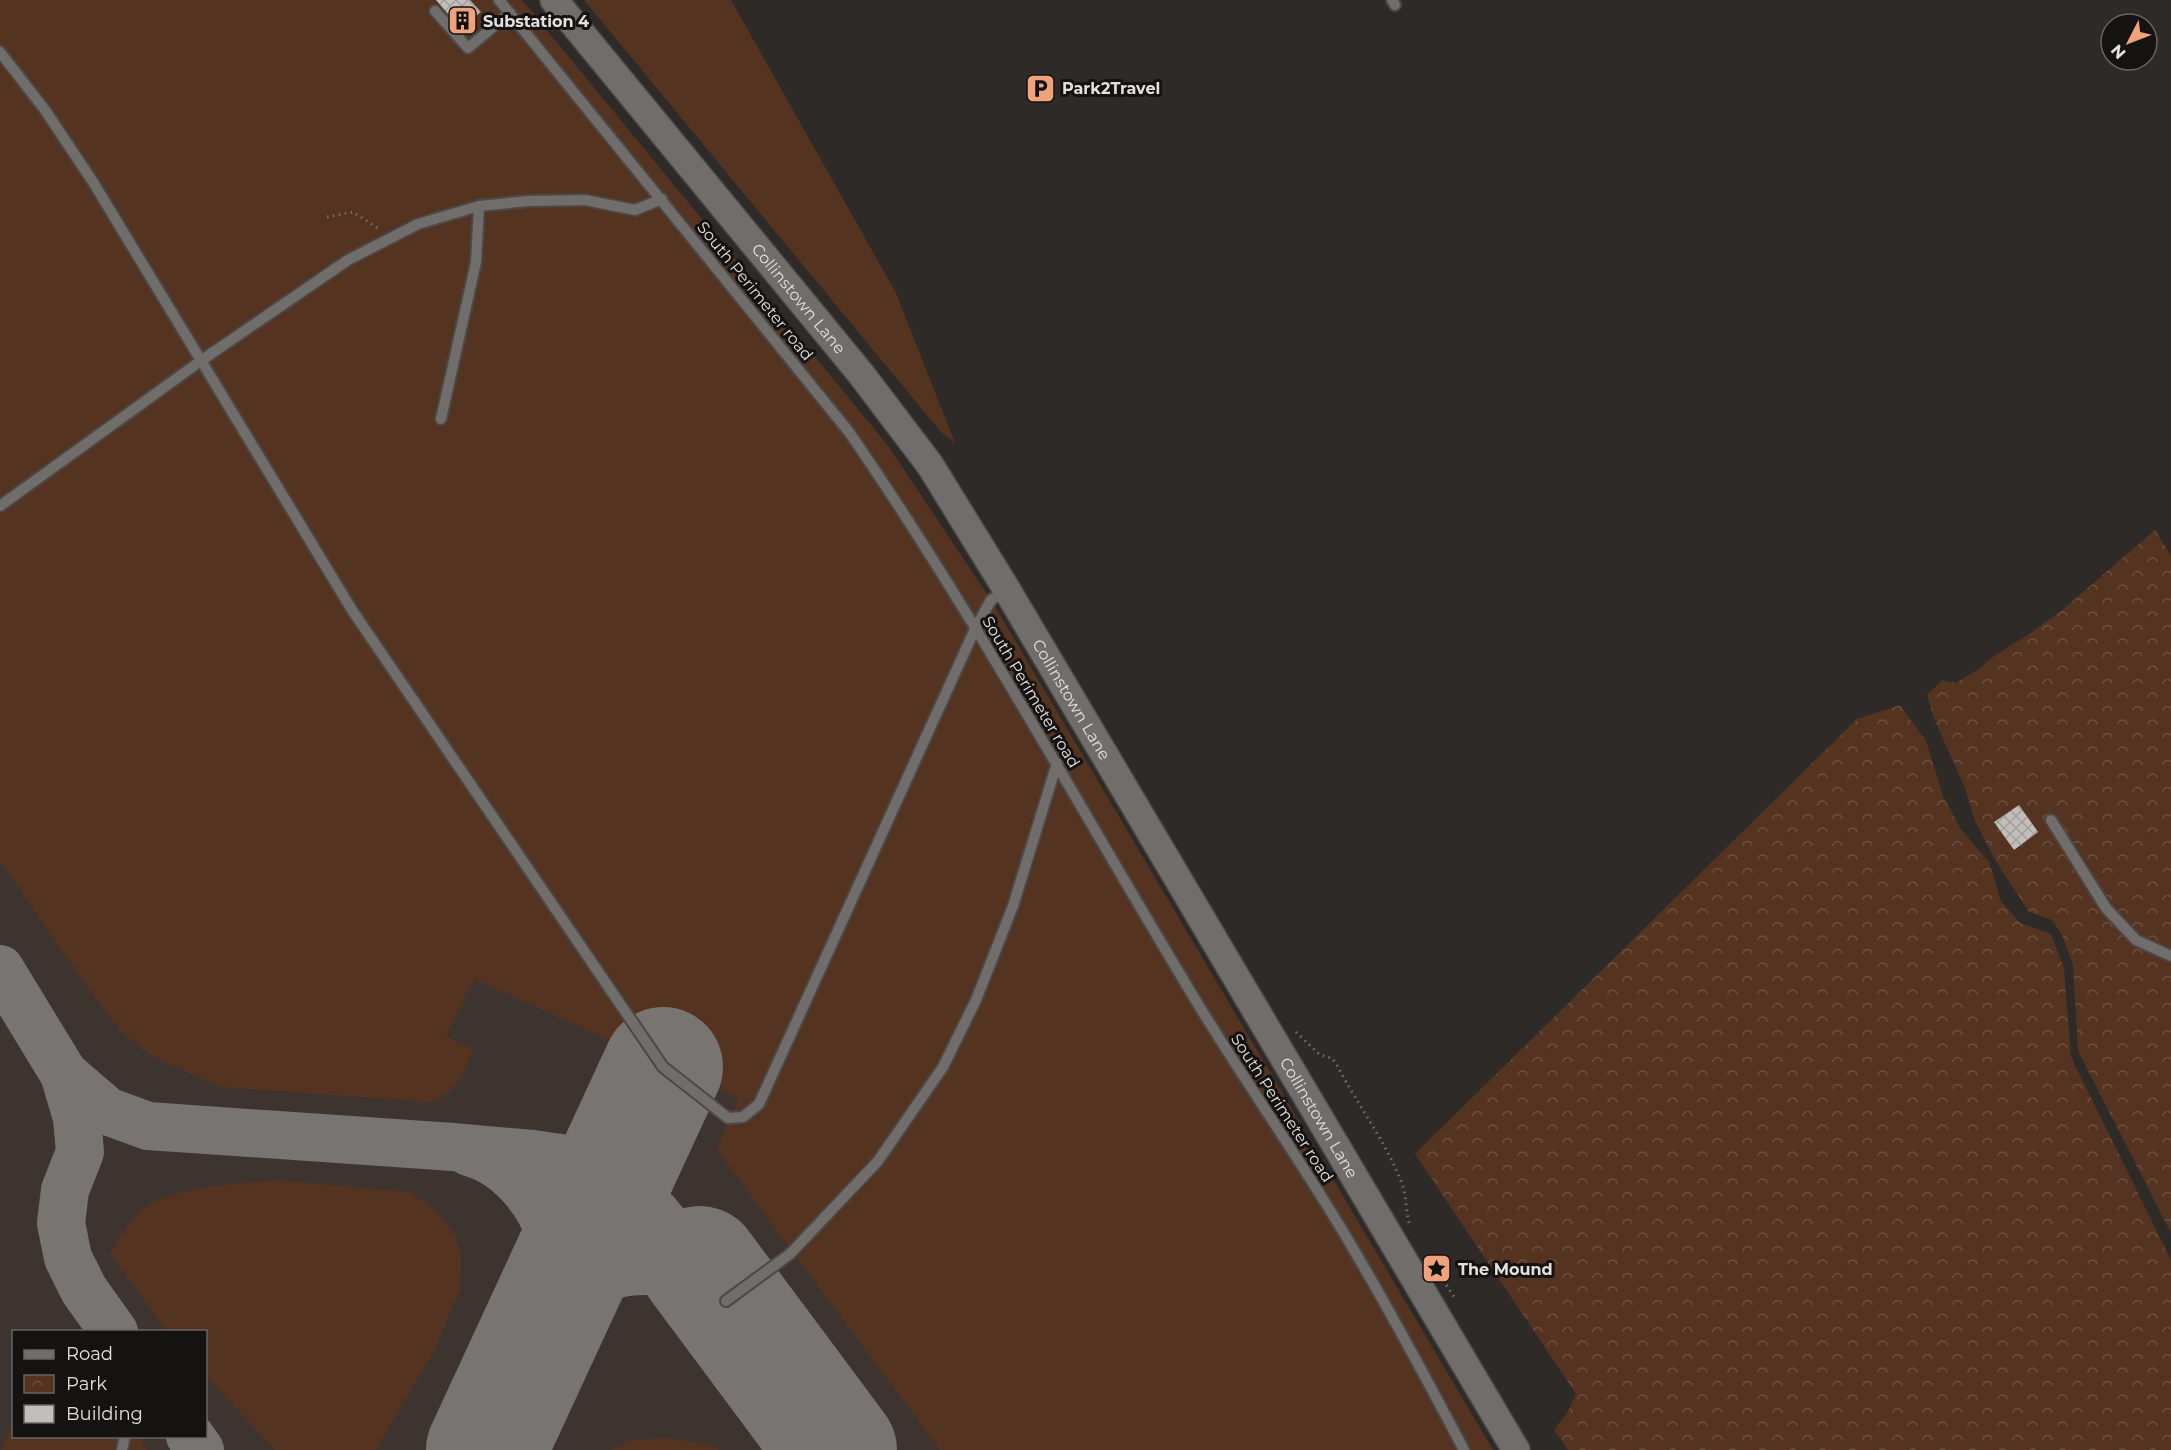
<svg xmlns="http://www.w3.org/2000/svg" width="2171" height="1450" font-family="Montserrat,sans-serif">
  <style>
    .built { fill: #3d3430; fill-rule: evenodd }
    .grass { fill: #553321 }
    .park { fill: url(#park-crowns) }
    .lines { fill: none; stroke-linecap: round; stroke-linejoin: round }
    .taxiway { stroke: #787472; stroke-width: 48 }
    .runway { stroke: #787472; stroke-width: 120 }
    .building { fill: url(#building-cross-hatch) }
    .service-casing { stroke: #4b4847; stroke-width: 14 }
    .tertiary-casing { stroke: #4b4847; stroke-width: 30 }
    .path { stroke: #726f6d; stroke-width: 3; stroke-dasharray: 1.5 4.5; stroke-linecap: butt }
    .service { stroke: #716d6b; stroke-width: 10 }
    .tertiary { stroke: #716d6b; stroke-width: 27 }
    .labels { text-anchor: middle; dominant-baseline: central; stroke-width: 6; stroke-linejoin: round; paint-order: stroke }
    .poi-label { font-size: 16px; font-weight: bold; fill: #e3e0df; stroke: #151312; text-anchor: start }
    .street-label { font-size: 16px; fill: #e3e0df; stroke: #151312 }
  </style>
  <defs>
    <pattern id="park-crowns" width="20" height="18" patternUnits="userSpaceOnUse" patternTransform="scale(1.5)"><rect width="20" height="18" fill="#553321"/><path d="M2 6a3 3 0 1 1 6 0M12 15a3 3 0 1 1 6 0" fill="none" stroke="#6d5041"/></pattern>
    <pattern id="building-cross-hatch" width="8" height="8" patternUnits="userSpaceOnUse" patternTransform="scale(1.5)"><rect width="8" height="8" fill="#c2bebb"/><path d="M0 0l8 8M0 8l8-8" fill="none" stroke="#a29f9d"/></pattern>
  </defs>
  <rect width="100%" height="100%" fill="#2e2a28"/>
  <path class="built" d="M0 0H522L889 447 1493 1450H0ZM14 1332H206V1436H14Z"/>
  <g class="grass">
    <path d="M0 0H522L889 447 991 600 1493 1450H940L717 1150 739 1098 474 979 446 1037 474 1049C461 1076 460 1091 430 1102L221 1087 151 1056 120 1030 95 998 0 861Z"/>
    <polygon points="584,0 731,0 896,293 955,443 940,431"/>
    <path d="M273 1180 408 1192 431 1205 455 1234 461 1258 460 1289 435 1349 376 1450H275L206 1376V1332L167 1331 110 1254C119 1236 130 1219 146 1207 175 1186 238 1184 273 1180Z"/>
    <polygon points="13,1424 14,1436 138,1437 148,1450 1,1450"/>
    <polygon points="669,1438 710,1445 720,1450 611,1450 633,1440"/>
  </g>
  <g class="park">
    <polygon points="2155,530 2171,556 2171,1233 2078,1051 2073,965 2062,935 2052,920 2029,912 1995,860 1975,821 1965,788 1935,721 1927,695 1942,680 1955,683 1976,671 1997,654 2029,634 2061,611"/>
    <polygon points="1900,705 1926,741 1943,796 1960,828 1989,862 2001,901 2020,923 2051,934 2064,968 2071,1057 2171,1260 2171,1450 1568,1450 1554,1430 1567,1413 1576,1394 1415,1154 1857,719"/>
  </g>
  <g class="lines">
    <g class="taxiway">
      <polyline points="0,969 64,1074 77,1118 80,1152 65,1190 61,1223 68,1258 84,1290 114,1332"/>
      <polyline points="64,1074 107,1111 148,1126 453,1147 533,1154 560,1158 611,1179 631,1192 656,1213 700,1266"/>
      <path d="M469 1152C491 1158 511 1173 525 1190 574 1250 551 1300 524 1361 511 1391 499 1420 486 1450"/>
      <path d="M542 1327C552 1315 560 1302 573 1293 604 1271 647 1265 683 1277 700 1283 715 1296 730 1306"/>
      <polyline points="190,1436 200,1450"/>
    </g>
    <g class="runway">
      <polyline points="700,1266 837,1450"/>
      <polyline points="486,1450 663,1067"/>
    </g>
  </g>
  <g class="building">
    <polygon points="436,0 470,0 481,12 461,29"/>
    <polygon points="2019,805 2038,832 2014,850 1994,822"/>
  </g>
  <g class="lines">
    <defs>
      <g id="service">
        <path d="M499 0 849 432C978 619 1086 820 1204 1014 1248 1085 1296 1154 1339 1225 1384 1299 1424 1374 1464 1450"/>
        <polyline points="1392,0 1395,5"/>
        <polyline points="435,11 468,48 510,13"/>
        <polyline points="0,52 45,110 93,182 352,610 663,1067 728,1118 743,1117 759,1104 975,629 991,600 1007,590"/>
        <polyline points="441,419 476,262 479,206"/>
        <polyline points="0,506 202,360 348,260 418,224 479,206 529,201 585,200 635,210 662,199"/>
        <polyline points="2051,820 2106,908 2136,940 2171,956"/>
        <polyline points="726,1301 790,1254 878,1161 943,1067 976,1000 1013,906 1057,763"/>
        <polyline points="122,1450 125,1436"/>
      </g>
      <g id="tertiary">
        <path id="s1" d="M554 0 861 374 930 465 1007 590 1516 1450"/>
      </g>
    </defs>
    <use href="#service" class="service-casing"/>
    <use href="#tertiary" class="tertiary-casing"/>
    <g class="path">
      <polyline points="327,217 353,212 379,229"/>
      <path d="M1296 1032 1320 1055 1332 1058 1338 1067C1358 1105 1385 1141 1401 1181 1407 1195 1405 1210 1410 1225"/>
      <polyline points="1440,1275 1454,1297"/>
    </g>
    <use href="#service" class="service"/>
    <use href="#tertiary" class="tertiary"/>
  </g>
  <defs>
    <symbol id="building-square" viewBox="-11 -11 22 22"><rect x="-9" y="-9" width="18" height="18" rx="4" fill="#f0a27a" stroke="#151312"/><path d="M-4-6H4V6H1V3H-1V6H-4ZM-2.5-4.3h1.7v1.8h-1.7ZM.8-4.3h1.7v1.8H.8ZM-2.5-1h1.7V.8h-1.7ZM.8-1h1.7V.8H.8Z" fill="#111"/></symbol>
    <symbol id="parking-square" viewBox="-11 -11 22 22"><rect x="-9" y="-9" width="18" height="18" rx="4" fill="#f0a27a" stroke="#151312"/><path d="M-3.5-5.5H1a3.5 3.5 0 0 1 0 7H-1V5.5H-3.5ZM-1-3.4V-.6H.8a1.4 1.4 0 0 0 0-2.8Z" fill="#111"/></symbol>
    <symbol id="sight-square" viewBox="-11 -11 22 22"><rect x="-9" y="-9" width="18" height="18" rx="4" fill="#f0a27a" stroke="#151312"/><path d="M0-6L1.8-2.2L6-1.7L2.9 1.2L3.7 5.4L0 3.3L-3.7 5.4L-2.9 1.2L-6-1.7L-1.8-2.2Z" fill="#111"/></symbol>
  </defs>
  <g fill-rule="evenodd">
    <use href="#building-square" x="446" y="4" width="33" height="33"/>
    <use href="#parking-square" x="1024" y="72" width="33" height="33"/>
    <use href="#sight-square" x="1420" y="1252" width="33" height="33"/>
  </g>
  <g class="labels">
    <g class="poi-label">
      <text x="483" y="21">Substation 4</text>
      <text x="1062" y="88">Park2Travel</text>
      <text x="1458" y="1269">The Mound</text>
    </g>
    <g class="street-label">
      <text transform="translate(755 291) rotate(51)">South Perimeter road</text>
      <text stroke="none"><textPath href="#s1" startOffset="386">Collinstown Lane</textPath></text>
      <text transform="translate(1031 692) rotate(59)">South Perimeter road</text>
      <text stroke="none"><textPath href="#s1" startOffset="872">Collinstown Lane</textPath></text>
      <text transform="translate(1282 1108) rotate(57)">South Perimeter road</text>
      <text stroke="none"><textPath href="#s1" startOffset="1358">Collinstown Lane</textPath></text>
    </g>
  </g>
  <rect x="12" y="1330" width="195" height="108" fill="#151312" stroke="#676564" stroke-width="1.5"/>
  <rect x="24" y="1350" width="30" height="9" fill="#716d6b" stroke="#676564" stroke-width="1.5"/>
  <text x="66" y="1360" font-size="18" fill="#e3e0df">Road</text>
  <rect x="24" y="1375" width="30" height="18" fill="url(#park-crowns)" stroke="#676564" stroke-width="1.5"/>
  <text x="66" y="1390" font-size="18" fill="#e3e0df">Park</text>
  <rect x="24" y="1405" width="30" height="18" fill="#c2bebb" stroke="#676564" stroke-width="1.5"/>
  <text x="66" y="1420" font-size="18" fill="#e3e0df">Building</text>
  <g transform="translate(2129 42) rotate(228)"><circle r="28" fill="#151312" stroke="#676564" stroke-width="1.5"/>
  <path d="M0-4.5L10 22L0 15L-10 22Z" fill="#f0a27a"/>
  <text y="-9" font-size="16" font-weight="bold" text-anchor="middle" fill="#e3e0df">N</text>
  </g>
</svg>
